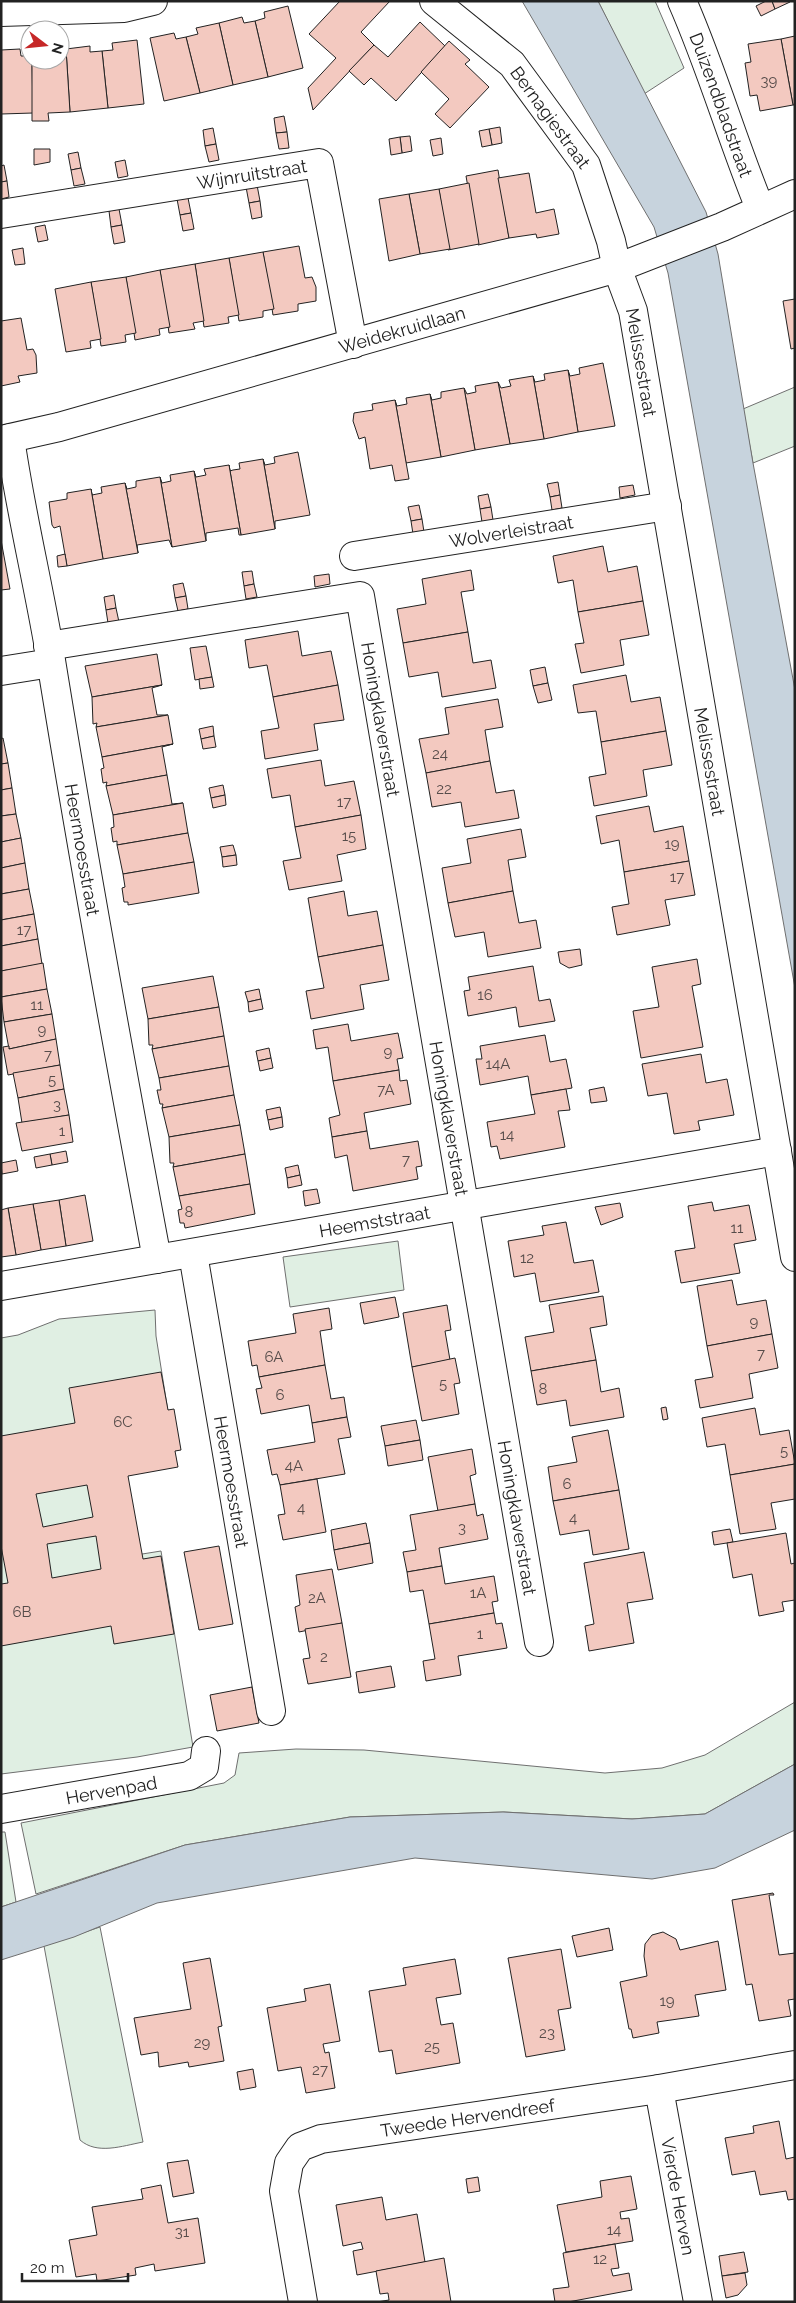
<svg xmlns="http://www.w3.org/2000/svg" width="796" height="2303" font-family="Raleway,sans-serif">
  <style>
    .green { fill: #e0efe3; stroke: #6f6f6f }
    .water { fill: #c7d3dd; stroke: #6f6f6f }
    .building { fill: #f3c9c0; stroke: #222; fill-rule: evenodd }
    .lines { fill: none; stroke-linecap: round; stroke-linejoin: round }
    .minor-casing { stroke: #222; stroke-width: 30 }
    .minor { stroke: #fff; stroke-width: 28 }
    .labels { text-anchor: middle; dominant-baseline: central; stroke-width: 4; stroke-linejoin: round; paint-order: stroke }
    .number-label { font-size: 15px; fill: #564c4a }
    .street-label { font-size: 18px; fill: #222; stroke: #fff }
  </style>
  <rect width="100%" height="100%" fill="#fff"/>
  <g class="green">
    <polygon points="598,1 655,1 684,68 644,94"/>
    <polygon points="795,387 795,446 753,463 743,409"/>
    <polygon points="398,1241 404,1290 290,1307 283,1257"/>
    <polygon points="155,1310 156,1336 176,1462 121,1472 136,1555 161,1551 193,1747 137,1757 1,1774 1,1338 18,1335 59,1319"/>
    <polygon points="795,1702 795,1764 705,1814 632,1819 504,1812 350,1817 185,1845 36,1894 21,1823 224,1783 235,1775 239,1753 296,1749 364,1750 605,1773 662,1768 705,1755"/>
    <polygon points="1,1832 5,1832 16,1902 1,1907"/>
    <path d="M100 1927 143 2142C122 2146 97 2155 80 2140L44 1946Z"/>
  </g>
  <g class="water">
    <polygon points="522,1 598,1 706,212 718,254 753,463 795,690 795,988 668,273 654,227"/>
    <polygon points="795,1764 795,1830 715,1868 652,1879 415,1858 157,1903 74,1937 1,1960 1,1907 185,1845 350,1817 503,1812 632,1819 705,1814"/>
  </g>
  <g class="building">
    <polygon points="340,1 390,1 361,32 374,45 313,110 308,88 336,58 309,34"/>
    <polygon points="766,1 772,1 775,9 761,16 756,6"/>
    <polygon points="772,1 789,1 790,2 775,9"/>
    <polygon points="288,6 303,68 268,77 255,21 265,18 264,12"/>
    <polygon points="242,17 244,23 255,21 268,77 233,85 219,23"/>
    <polygon points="420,22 445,46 396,101 371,78 364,85 349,71 374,45 388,57"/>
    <polygon points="219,23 233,85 200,93 186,37 198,34 196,28"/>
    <polygon points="174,33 176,39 186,37 200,93 164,101 150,38"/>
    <polygon points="795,36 795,105 793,105 781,39"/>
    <polygon points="781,39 793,105 760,111 757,95 750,96 745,63 751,62 748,44"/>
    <polygon points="137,40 144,104 108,108 102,51 113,50 112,43"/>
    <polygon points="449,41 470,60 465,64 489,87 450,128 435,114 449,99 421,72"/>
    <polygon points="90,46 90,52 102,51 108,108 70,112 66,49"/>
    <polygon points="20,49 21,56 30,56 32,60 33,113 1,114 1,50"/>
    <polygon points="60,49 66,49 70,112 48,113 49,121 32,121 32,60 60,60"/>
    <polygon points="284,116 287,132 276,133 274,118"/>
    <polygon points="500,127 502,143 492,145 489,129"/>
    <polygon points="213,128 216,144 205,146 203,130"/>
    <polygon points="489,129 492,145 482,147 479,131"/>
    <polygon points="287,132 289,148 279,149 276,133"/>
    <polygon points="410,136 412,151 402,153 400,137"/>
    <polygon points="400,137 402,153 391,155 389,139"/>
    <polygon points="441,138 443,154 433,156 430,140"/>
    <polygon points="216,144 219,160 209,162 205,146"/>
    <polygon points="34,149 50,149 50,162 34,165"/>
    <polygon points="78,152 81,168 71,170 68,154"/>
    <polygon points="125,160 128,176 118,178 115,162"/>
    <polygon points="4,165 7,181 1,182 1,166"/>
    <polygon points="81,168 85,184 74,186 71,170"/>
    <polygon points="498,170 509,238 478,245 466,176"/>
    <polygon points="529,173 536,213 554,209 559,234 537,238 536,234 509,238 498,178"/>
    <polygon points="7,181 9,197 1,199 1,182"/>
    <polygon points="469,183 479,244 448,250 439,189"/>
    <polygon points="257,185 260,201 249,203 246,187"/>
    <polygon points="439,189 450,249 420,254 409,194"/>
    <polygon points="409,194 420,254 389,261 379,199"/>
    <polygon points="188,198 191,213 180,215 177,199"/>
    <polygon points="260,201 262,217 252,219 249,203"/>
    <polygon points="119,209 122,225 111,227 109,211"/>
    <polygon points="191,213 194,229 183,231 180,215"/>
    <polygon points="45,225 48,240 38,242 35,227"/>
    <polygon points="122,225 125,242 114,244 111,227"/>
    <polygon points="299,246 305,278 312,277 316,287 316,301 298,304 298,311 273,315 263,252"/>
    <polygon points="23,248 25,264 15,265 12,250"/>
    <polygon points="263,252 274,309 263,311 263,317 239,321 229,258"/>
    <polygon points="229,258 239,315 228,317 229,323 204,327 195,264"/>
    <polygon points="195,264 204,321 193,323 195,329 169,333 160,270"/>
    <polygon points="160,270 170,327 159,329 160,335 135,340 126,277"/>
    <polygon points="126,277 136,333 125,335 126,342 101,346 91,282"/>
    <polygon points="91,282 101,339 90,341 91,348 66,352 55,289"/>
    <polygon points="795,299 795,348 791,349 783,301"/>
    <polygon points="21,318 27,350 33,349 36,355 37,373 18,376 20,382 1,386 1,321"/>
    <polygon points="603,363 615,426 578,432 568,370 570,376 580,374 579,368"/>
    <polygon points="568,370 578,432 544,439 533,376 535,382 545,380 544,374"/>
    <polygon points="533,376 544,439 510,444 498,382 501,388 511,386 509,380"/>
    <polygon points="498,382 510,444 475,450 464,388 467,394 476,392 475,386"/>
    <polygon points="464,388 475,450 441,457 430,394 432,400 441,398 441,392"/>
    <polygon points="430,394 441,457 406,463 395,400 397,406 407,404 406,398"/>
    <polygon points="395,400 409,479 395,481 392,465 370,469 365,437 359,439 353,421 354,413 373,410 372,404"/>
    <polygon points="298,452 310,515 275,521 275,529 263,459 265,465 275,463 274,457"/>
    <polygon points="263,459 275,529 241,535 229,465 230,471 233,470 240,469 239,463"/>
    <polygon points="229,465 241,535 239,535 238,528 206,533 206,541 194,471 196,477 206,475 204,469"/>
    <polygon points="194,471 206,541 172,547 160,477 162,483 171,481 170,475"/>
    <polygon points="160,477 172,547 169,540 137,545 138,553 125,483 127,489 136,487 136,481"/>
    <polygon points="558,482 560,495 550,497 547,484"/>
    <polygon points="125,483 138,553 103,559 91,489 92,495 102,493 101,487"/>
    <polygon points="633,485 635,495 620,498 619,487"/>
    <polygon points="91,489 103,559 67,566 60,526 54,528 52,525 49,502 67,499 67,493"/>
    <polygon points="488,494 491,507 480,509 478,496"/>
    <polygon points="560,495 562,508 552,510 550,497"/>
    <polygon points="419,505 422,519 411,521 408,507"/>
    <polygon points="491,507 493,520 482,522 480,509"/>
    <polygon points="422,519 424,532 413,534 411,521"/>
    <polygon points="1,540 10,589 1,590"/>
    <polygon points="603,546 608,572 637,566 643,601 578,612 573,580 558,583 553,556"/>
    <polygon points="65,554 67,566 58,567 57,556"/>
    <polygon points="471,570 474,590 461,592 468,632 403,643 397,609 426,604 422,579"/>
    <polygon points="252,571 254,584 244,586 242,572"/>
    <polygon points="329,574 330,584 315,587 314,576"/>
    <polygon points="183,583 186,596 175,598 173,585"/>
    <polygon points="254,584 257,597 246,599 244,586"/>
    <polygon points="114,595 116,608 106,610 104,597"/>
    <polygon points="186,596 188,609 178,611 175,598"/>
    <polygon points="643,601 649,635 620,640 624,665 581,673 575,644 584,643 578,612"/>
    <polygon points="116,608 119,622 108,623 106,610"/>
    <polygon points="298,631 302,656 331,651 338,685 273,697 267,665 249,668 245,640"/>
    <polygon points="468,632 473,663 491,660 496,688 442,697 438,672 409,677 403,643"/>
    <polygon points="206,646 212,677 195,680 190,648"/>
    <polygon points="157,654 162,685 92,697 85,666"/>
    <polygon points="545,667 548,683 533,686 530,670"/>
    <polygon points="626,675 631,702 660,697 666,731 601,742 596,711 578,713 573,685"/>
    <polygon points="212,677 214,687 200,689 199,679"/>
    <polygon points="548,683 552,700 538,703 533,686"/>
    <polygon points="162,685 152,688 157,715 168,715 96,727 97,723 93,724 92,697"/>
    <polygon points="338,685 344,720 314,724 318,750 265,759 261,731 279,728 273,697"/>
    <polygon points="498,699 503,727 485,730 490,761 426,773 419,739 449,734 445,708"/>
    <polygon points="168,715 173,744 102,757 96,727"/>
    <polygon points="213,726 214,736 201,739 199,729"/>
    <polygon points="666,731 672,765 643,770 647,796 594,806 589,777 606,774 601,742"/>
    <polygon points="214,736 216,747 203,749 201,739"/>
    <polygon points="3,738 8,763 1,764 1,739"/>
    <polygon points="173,744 162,747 167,775 106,786 107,782 103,783 101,769 104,768 102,757"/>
    <polygon points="321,760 325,786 354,781 361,815 295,827 290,795 272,798 267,769"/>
    <polygon points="490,761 496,793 514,790 519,818 465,827 461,802 432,807 426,773"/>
    <polygon points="8,763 12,788 1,790 1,764"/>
    <polygon points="167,775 172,804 183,803 113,815 106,786"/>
    <polygon points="223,785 225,795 211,798 209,788"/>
    <polygon points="12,788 16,814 1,816 1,790"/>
    <polygon points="225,795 226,805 213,808 211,798"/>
    <polygon points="183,803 188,833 117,845 117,841 113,842 111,828 114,827 113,815"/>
    <polygon points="649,806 654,832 683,826 689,861 624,872 619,840 601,844 596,816"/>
    <polygon points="16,814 21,838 1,842 1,816"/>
    <polygon points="361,815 366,849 337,855 342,881 289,890 283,861 301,858 295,827"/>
    <polygon points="521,829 526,857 508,860 513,891 448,903 442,868 471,863 467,839"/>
    <polygon points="188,833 194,862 123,874 117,845"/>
    <polygon points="21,838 25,863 1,868 1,842"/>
    <polygon points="233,845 236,855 222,857 220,847"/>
    <polygon points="236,855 237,865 223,867 222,857"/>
    <polygon points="689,861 695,895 665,900 670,925 617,935 612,907 629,904 624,872"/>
    <polygon points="194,862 199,893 128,905 128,902 124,902 122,888 125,887 123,874"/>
    <polygon points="25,863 29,889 1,894 1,868"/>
    <polygon points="29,889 34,914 1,920 1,894"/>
    <polygon points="344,891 348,916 377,911 383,945 318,957 308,898"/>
    <polygon points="513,891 519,923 536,920 541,948 488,957 484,932 455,937 448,903"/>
    <polygon points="34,914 38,939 1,946 1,920"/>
    <polygon points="38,939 42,964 1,971 1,946"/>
    <polygon points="383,945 389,980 360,985 364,1009 311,1019 306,991 324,988 318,957"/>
    <polygon points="580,949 582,965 569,968 560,963 558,952"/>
    <polygon points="697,959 701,984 692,986 703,1047 641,1058 633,1011 659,1007 652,967"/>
    <polygon points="43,963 47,989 1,997 1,971"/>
    <polygon points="533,966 539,1001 550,999 555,1021 519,1027 516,1007 468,1016 464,991 470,990 468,977"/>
    <polygon points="213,976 219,1007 148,1019 142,988"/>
    <polygon points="47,989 52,1014 4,1022 1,997"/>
    <polygon points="259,989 261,999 248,1002 245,992"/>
    <polygon points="261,999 263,1009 249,1012 248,1002"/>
    <polygon points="219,1007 224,1036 152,1049 153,1045 149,1045 148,1019"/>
    <polygon points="52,1014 56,1039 9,1049 4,1022"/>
    <polygon points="348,1024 351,1041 398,1033 403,1058 397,1059 399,1070 333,1081 328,1047 316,1049 313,1030"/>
    <polygon points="545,1035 550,1062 566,1059 572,1088 531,1095 528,1076 480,1085 476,1059 482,1059 480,1046"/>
    <polygon points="224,1036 229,1066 159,1078 152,1049"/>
    <polygon points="56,1039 60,1065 8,1075 3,1047 9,1046 9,1049"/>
    <polygon points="269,1048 271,1058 258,1061 256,1051"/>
    <polygon points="701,1054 706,1083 727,1079 734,1115 698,1121 700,1130 674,1134 667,1093 648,1096 642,1064"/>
    <polygon points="271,1058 273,1068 260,1071 258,1061"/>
    <polygon points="60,1065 64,1089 18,1098 13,1073"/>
    <polygon points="229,1066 234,1095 162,1108 163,1104 160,1104 157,1090 161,1090 159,1078"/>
    <polygon points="399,1070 400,1081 407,1080 411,1104 364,1113 367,1131 332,1137 329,1118 340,1115 333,1081"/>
    <polygon points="604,1087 607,1101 591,1103 589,1090"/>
    <polygon points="64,1089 69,1115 22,1123 18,1098"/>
    <polygon points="566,1089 570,1110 558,1111 565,1147 500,1159 497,1146 491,1147 487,1122 535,1114 531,1095"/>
    <polygon points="234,1095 240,1125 169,1137 162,1108"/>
    <polygon points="280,1107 282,1117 268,1120 266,1110"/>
    <polygon points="69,1115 73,1142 22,1151 16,1123"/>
    <polygon points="282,1117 283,1127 270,1130 268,1120"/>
    <polygon points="240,1125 245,1154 173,1167 174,1163 170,1163 169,1137"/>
    <polygon points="367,1131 370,1149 418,1141 422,1166 416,1167 418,1179 353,1191 347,1155 335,1158 332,1137"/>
    <polygon points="66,1151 68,1162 52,1165 50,1154"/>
    <polygon points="50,1154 52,1165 36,1168 34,1157"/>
    <polygon points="245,1154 250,1184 179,1196 173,1167"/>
    <polygon points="16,1160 18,1171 2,1174 1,1163"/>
    <polygon points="298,1165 300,1175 287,1178 285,1168"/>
    <polygon points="300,1175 302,1185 288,1188 287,1178"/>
    <polygon points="250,1184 255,1214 185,1228 184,1223 180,1223 178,1210 182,1209 179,1196"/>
    <polygon points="317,1189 320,1203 305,1206 303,1191"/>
    <polygon points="85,1195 93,1241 66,1246 59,1200"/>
    <polygon points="59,1200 66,1246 41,1250 33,1204"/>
    <polygon points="712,1202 714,1211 749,1205 756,1240 734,1244 740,1273 681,1283 675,1251 695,1248 688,1206"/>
    <polygon points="620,1203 623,1217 601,1225 595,1207"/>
    <polygon points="33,1204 41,1250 16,1255 8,1208"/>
    <polygon points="8,1208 16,1255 1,1257 1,1210"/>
    <polygon points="566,1222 574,1263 593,1260 599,1292 540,1302 535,1273 514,1277 508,1241 544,1235 542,1226"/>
    <polygon points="732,1280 737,1305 766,1300 772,1334 707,1346 697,1286"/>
    <polygon points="603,1296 607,1325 590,1328 596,1360 531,1371 525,1337 554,1332 549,1305"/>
    <polygon points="395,1297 399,1317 364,1324 360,1303"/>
    <polygon points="447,1305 451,1330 445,1331 450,1360 412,1367 403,1313"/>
    <polygon points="329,1308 332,1329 320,1331 325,1365 259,1377 257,1365 252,1366 248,1341 296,1333 293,1314"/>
    <polygon points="772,1334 778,1368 749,1374 753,1398 700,1408 695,1380 713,1377 707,1346"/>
    <polygon points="455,1358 460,1383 454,1384 459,1414 422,1421 412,1367"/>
    <polygon points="596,1360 601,1392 619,1388 624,1417 570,1426 566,1400 537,1405 531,1371"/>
    <polygon points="325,1365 331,1399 344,1397 347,1417 312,1423 309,1405 261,1414 256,1389 262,1388 259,1377"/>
    <path d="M161 1372 168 1410 174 1409 181 1450 175 1451 178 1467 128 1476 143 1559 161 1556 174 1634 114 1644 111 1626 1 1646V1584L8 1583 1 1546V1436L75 1423 69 1388ZM87 1485 93 1517 43 1527 36 1494ZM96 1536 101 1569 52 1578 47 1544Z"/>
    <polygon points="666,1407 668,1419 663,1420 661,1408"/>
    <polygon points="755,1408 760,1435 789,1430 795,1464 730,1475 725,1444 707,1447 702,1418"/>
    <polygon points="347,1417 351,1437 338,1439 345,1474 280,1485 277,1474 272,1475 267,1450 315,1442 312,1423"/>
    <polygon points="416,1420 420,1440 385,1446 381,1426"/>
    <polygon points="608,1430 619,1490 553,1501 548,1467 577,1462 572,1437"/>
    <polygon points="420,1440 423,1460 388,1466 385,1446"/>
    <polygon points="472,1449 476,1474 470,1476 475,1504 438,1511 428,1457"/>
    <polygon points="795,1464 795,1499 771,1503 776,1529 740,1534 730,1475"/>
    <polygon points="317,1479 326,1532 283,1540 278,1515 285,1514 280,1485"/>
    <polygon points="619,1490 629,1549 593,1555 589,1530 560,1535 553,1501"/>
    <polygon points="475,1504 477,1516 483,1514 488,1539 439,1548 442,1566 407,1572 403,1552 416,1550 410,1515"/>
    <polygon points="366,1523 370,1543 334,1550 331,1530"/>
    <polygon points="730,1529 733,1542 714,1545 712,1532"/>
    <polygon points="786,1533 791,1564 795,1563 795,1600 782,1602 784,1611 759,1616 752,1574 733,1578 727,1543"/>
    <polygon points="370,1543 373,1563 338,1570 334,1550"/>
    <polygon points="219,1546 233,1624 199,1630 184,1552"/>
    <polygon points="644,1552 653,1599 627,1603 634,1643 589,1651 585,1626 594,1624 584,1563"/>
    <polygon points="442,1566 445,1584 494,1576 498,1601 492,1602 494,1613 429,1624 423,1590 410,1592 407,1572"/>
    <polygon points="332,1569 342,1623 299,1632 295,1607 300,1605 296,1575"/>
    <polygon points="494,1613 496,1624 502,1623 507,1648 458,1656 461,1675 426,1681 423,1661 435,1659 429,1624"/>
    <polygon points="342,1623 351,1677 308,1684 303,1659 310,1658 305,1629"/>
    <polygon points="391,1666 395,1687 359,1693 356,1672"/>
    <polygon points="252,1687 259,1723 217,1731 210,1695"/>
    <polygon points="773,1893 774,1895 769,1895 779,1955 795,1953 795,1999 788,2000 791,2016 759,2021 752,1984 746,1985 732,1900"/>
    <polygon points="609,1928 613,1950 577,1957 572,1936"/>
    <polygon points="663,1932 676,1939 680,1950 718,1941 726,1990 695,1995 699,2016 657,2022 659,2033 633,2038 631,2029 629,2029 620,1982 647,1976 644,1956 645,1944 652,1935"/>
    <polygon points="561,1949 571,2008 558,2010 565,2050 526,2057 508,1958"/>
    <polygon points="210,1958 222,2026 218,2027 224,2061 189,2067 188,2062 159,2067 158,2052 141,2055 134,2018 191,2009 183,1963"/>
    <polygon points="455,1959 461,1994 436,1998 441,2025 453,2023 460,2063 396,2074 392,2050 379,2052 369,1991 406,1985 403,1968"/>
    <polygon points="330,1984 340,2041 323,2044 325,2053 329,2052 335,2088 306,2093 301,2067 278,2071 267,2008 306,2001 304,1989"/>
    <polygon points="253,2069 256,2087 240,2090 237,2072"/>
    <polygon points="779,2121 786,2159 795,2157 795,2199 788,2200 786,2191 760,2195 755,2171 732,2175 725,2138 754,2133 753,2126"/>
    <polygon points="188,2160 194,2193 173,2197 167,2163"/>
    <polygon points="631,2176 637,2209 620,2212 621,2219 629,2218 633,2241 566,2252 557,2205 602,2197 600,2181"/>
    <polygon points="478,2177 480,2191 468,2193 466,2179"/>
    <polygon points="161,2185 168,2223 198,2218 205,2263 155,2271 154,2264 135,2268 136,2275 97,2281 96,2274 76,2277 69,2240 97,2235 92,2207 143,2199 141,2189"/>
    <polygon points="382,2197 386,2220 417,2214 425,2262 357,2275 353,2251 363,2249 361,2242 343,2246 336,2205"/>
    <polygon points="615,2244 619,2268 611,2269 613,2276 629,2273 632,2290 568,2302 555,2302 553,2289 569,2287 563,2253"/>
    <polygon points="744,2252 748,2272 722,2276 719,2256"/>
    <polygon points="444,2258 451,2302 377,2302 389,2300 388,2293 380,2294 376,2271"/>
    <polygon points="745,2273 747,2285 738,2295 726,2298 722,2276"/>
  </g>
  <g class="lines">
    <defs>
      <g id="minor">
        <path id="s1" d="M434 1 512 64 586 165 611 241 617 268 633 311 795 1257"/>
        <path id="s2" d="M682 1C712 69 732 140 760 208"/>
        <polyline points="1,12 124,8 153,1"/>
        <path id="s3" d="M1 214 319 163 353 344"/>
        <path id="s4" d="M10 438C20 509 37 578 49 648 82 853 119 1056 157 1259"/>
        <path id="s5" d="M1 440 59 427 617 268 722 227 795 194"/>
        <path id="s6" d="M354 556 667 506"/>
        <path id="s7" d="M48 646 360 596 539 1642"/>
        <polyline points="1,671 51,663"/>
        <path id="s8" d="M193 1254 271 1711"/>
        <path id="s9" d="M1 1286 777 1151"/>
        <path id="s10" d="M1 1809 189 1776 204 1767 206 1751"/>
        <path id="s11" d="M659 2089 698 2302"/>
        <path id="s12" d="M303 2302 284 2191 289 2163 300 2147 321 2139 659 2089 795 2065"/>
      </g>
    </defs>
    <use href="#minor" class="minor-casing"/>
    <use href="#minor" class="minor"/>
  </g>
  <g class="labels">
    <g class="number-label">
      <text x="769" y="81">39</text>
      <text x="440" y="754">24</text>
      <text x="444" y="789">22</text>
      <text x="344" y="802">17</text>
      <text x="349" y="836">15</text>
      <text x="672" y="844">19</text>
      <text x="677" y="877">17</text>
      <text x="24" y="930">17</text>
      <text x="485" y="995">16</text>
      <text x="37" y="1005">11</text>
      <text x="42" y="1030">9</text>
      <text x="388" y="1052">9</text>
      <text x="48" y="1055">7</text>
      <text x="498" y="1064">14A</text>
      <text x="52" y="1080">5</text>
      <text x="386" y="1090">7A</text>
      <text x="57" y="1105">3</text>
      <text x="62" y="1131">1</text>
      <text x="507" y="1135">14</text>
      <text x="406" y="1160">7</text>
      <text x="189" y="1212">8</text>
      <text x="737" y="1228">11</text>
      <text x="527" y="1258">12</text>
      <text x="754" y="1322">9</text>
      <text x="761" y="1354">7</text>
      <text x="274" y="1357">6A</text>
      <text x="443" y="1384">5</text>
      <text x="543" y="1389">8</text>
      <text x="280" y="1395">6</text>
      <text x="123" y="1422">6C</text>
      <text x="784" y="1451">5</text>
      <text x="294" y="1466">4A</text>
      <text x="567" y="1484">6</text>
      <text x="301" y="1508">4</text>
      <text x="573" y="1518">4</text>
      <text x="462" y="1528">3</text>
      <text x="478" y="1593">1A</text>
      <text x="317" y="1598">2A</text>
      <text x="22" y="1612">6B</text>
      <text x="480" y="1634">1</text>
      <text x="324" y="1657">2</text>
      <text x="667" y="2001">19</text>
      <text x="547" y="2033">23</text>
      <text x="202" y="2043">29</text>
      <text x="432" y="2047">25</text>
      <text x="320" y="2070">27</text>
      <text x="614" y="2230">14</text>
      <text x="182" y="2232">31</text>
      <text x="600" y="2259">12</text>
    </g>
    <g class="street-label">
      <text stroke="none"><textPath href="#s2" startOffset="111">Duizendbladstraat</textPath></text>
      <text stroke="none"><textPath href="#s1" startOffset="166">Bernagiestraat</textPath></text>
      <text stroke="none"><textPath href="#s3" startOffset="254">Wijnruitstraat</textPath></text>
      <text stroke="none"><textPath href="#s5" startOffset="416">Weidekruidlaan</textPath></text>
      <text stroke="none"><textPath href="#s1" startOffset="431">Melissestraat</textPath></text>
      <text stroke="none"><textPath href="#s6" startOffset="159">Wolverleistraat</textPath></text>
      <text stroke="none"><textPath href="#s7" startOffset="441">Honingklaverstraat</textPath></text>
      <text stroke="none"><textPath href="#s1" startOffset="836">Melissestraat</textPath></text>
      <text stroke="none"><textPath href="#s4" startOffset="418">Heermoesstraat</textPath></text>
      <text stroke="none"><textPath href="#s7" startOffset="846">Honingklaverstraat</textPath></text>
      <text stroke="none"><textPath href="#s9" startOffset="379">Heemststraat</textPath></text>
      <text stroke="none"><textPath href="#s8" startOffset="231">Heermoesstraat</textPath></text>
      <text stroke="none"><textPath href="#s7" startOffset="1251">Honingklaverstraat</textPath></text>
      <text stroke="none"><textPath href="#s10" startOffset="112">Hervenpad</textPath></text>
      <text stroke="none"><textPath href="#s12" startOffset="331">Tweede Hervendreef</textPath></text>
      <text stroke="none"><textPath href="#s11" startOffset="109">Vierde Herven</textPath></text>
    </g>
  </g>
  <rect width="796" height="2303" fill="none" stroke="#222222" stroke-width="5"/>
  <g transform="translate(45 45) rotate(106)"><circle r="24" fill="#ffffff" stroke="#a7a7a7"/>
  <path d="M0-4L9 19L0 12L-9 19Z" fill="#c62828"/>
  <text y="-8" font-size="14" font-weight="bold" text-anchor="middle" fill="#222222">N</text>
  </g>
  <path d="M22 2273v8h106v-8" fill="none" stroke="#222222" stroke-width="2.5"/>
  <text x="30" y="2273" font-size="15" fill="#222222" stroke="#ffffff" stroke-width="4" paint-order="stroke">20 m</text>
</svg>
